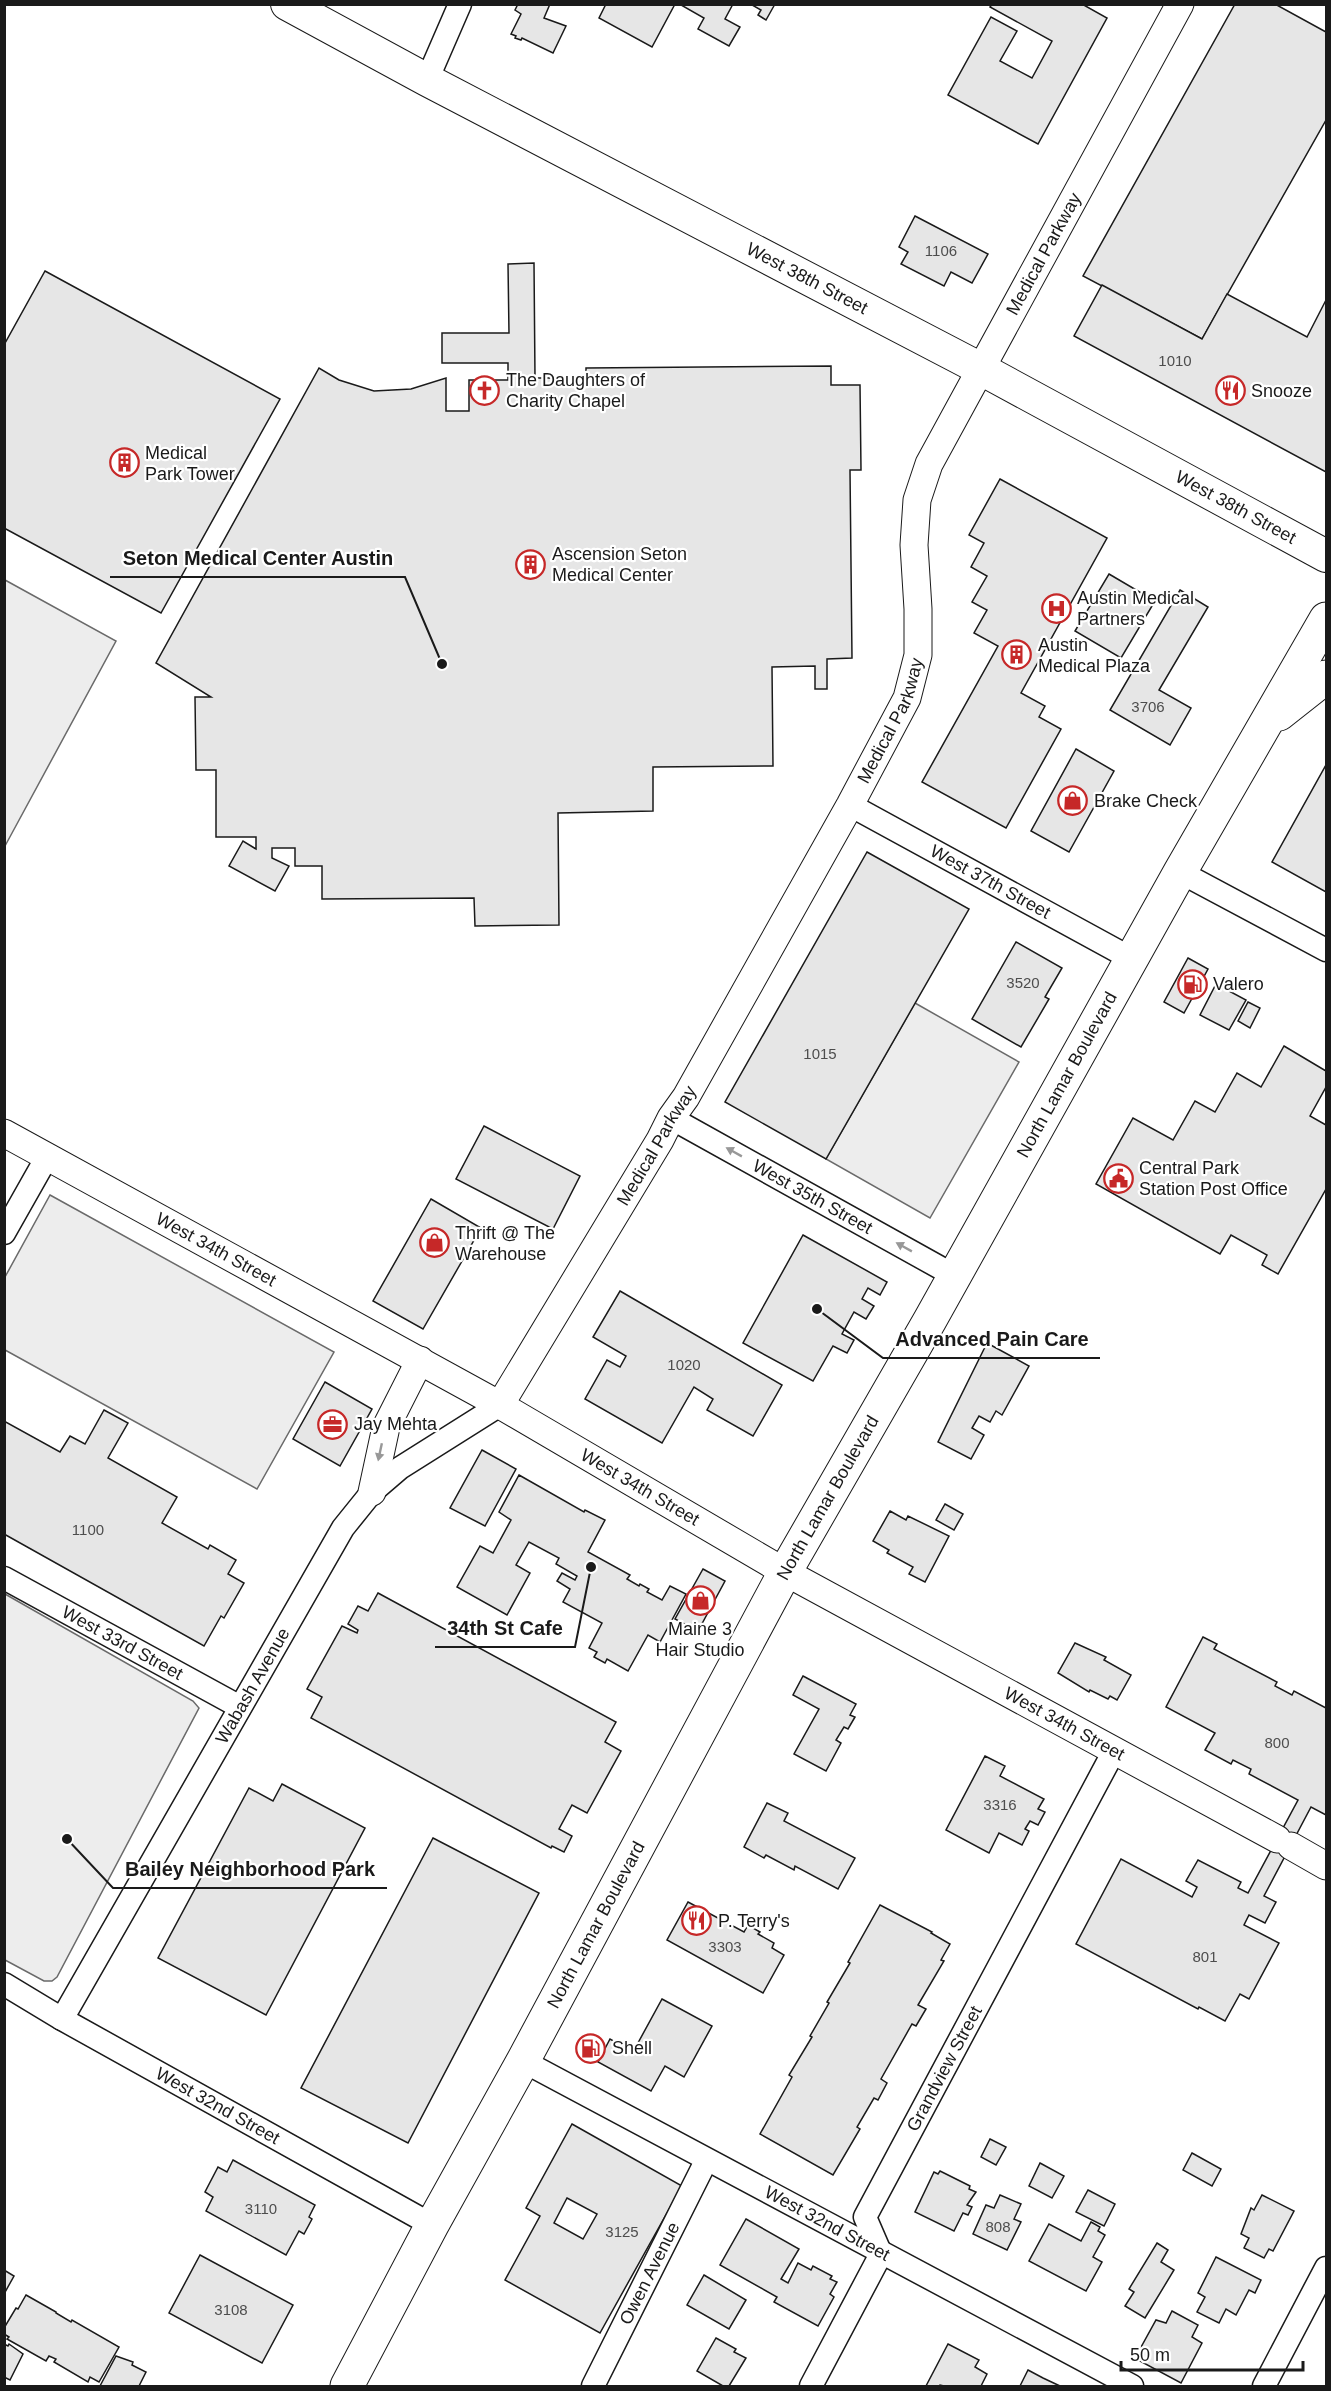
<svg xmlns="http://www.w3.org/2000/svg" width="1331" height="2391" font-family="Helvetica,sans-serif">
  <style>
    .built { fill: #ededed; stroke: #6a6a6a; stroke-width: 1.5 }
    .building { fill: #e6e6e6; stroke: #1a1a1a; stroke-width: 1.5; fill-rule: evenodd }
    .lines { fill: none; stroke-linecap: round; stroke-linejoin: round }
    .minor-casing { stroke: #1a1a1a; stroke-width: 25 }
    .tertiary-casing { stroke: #1a1a1a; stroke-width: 29 }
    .secondary-casing { stroke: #1a1a1a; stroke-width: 34 }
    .primary-casing { stroke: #1a1a1a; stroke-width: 35 }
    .minor { stroke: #fff; stroke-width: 22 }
    .tertiary { stroke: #fff; stroke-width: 27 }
    .secondary { stroke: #fff; stroke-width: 32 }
    .primary { stroke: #fff; stroke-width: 33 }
    .oneway { fill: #989898 }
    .labels { text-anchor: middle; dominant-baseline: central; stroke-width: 4.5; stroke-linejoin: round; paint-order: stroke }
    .number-label { font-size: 15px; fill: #4d4d4d }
    .street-label { font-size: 18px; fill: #1a1a1a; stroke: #fff }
    .poi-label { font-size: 18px; fill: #1a1a1a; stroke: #fff; text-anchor: start }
    .leader { fill: none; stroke: #1a1a1a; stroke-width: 2 }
    .callout-dot { fill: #1a1a1a; stroke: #fff; stroke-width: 2 }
    .callout-label { font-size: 20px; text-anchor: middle; font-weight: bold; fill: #1a1a1a; stroke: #fff; stroke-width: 4.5; stroke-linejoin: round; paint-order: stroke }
  </style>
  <rect width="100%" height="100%" fill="#fff"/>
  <g class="built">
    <polygon points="5,580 116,641 5,846"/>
    <polygon points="915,1003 1019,1062 930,1218 826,1159"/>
    <polygon points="50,1195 334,1352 257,1489 5,1350 5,1277"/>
    <polygon points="5,1594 193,1701 199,1708 57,1977 52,1981 44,1981 5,1960"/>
  </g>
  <g class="building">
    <polygon points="518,4 550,4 544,18 566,26 553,53 522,38 521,40 515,38 516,36 511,34 521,14 515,10"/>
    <polygon points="606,4 675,4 652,47 599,18"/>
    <polygon points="733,4 725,19 740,27 729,46 698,29 704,18 681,5"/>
    <polygon points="775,4 766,20 758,15 761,10 752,5"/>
    <polygon points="992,4 1082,4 1107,18 1038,144 948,95 991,17 1017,31 1000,61 1032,78 1052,41 990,7"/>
    <polygon points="1235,4 1275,4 1326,32 1326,120 1202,339 1083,276"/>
    <polygon points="915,216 988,254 972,283 951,272 944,286 901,264 908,252 899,247"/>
    <polygon points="534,263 535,378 586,378 586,368 831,366 831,385 860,385 861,470 850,470 852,658 827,659 827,689 815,689 815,666 772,667 773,766 653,767 653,811 558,813 559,925 475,926 474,898 322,899 322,866 295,866 295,848 272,848 272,858 289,866 275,891 229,866 243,841 256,849 256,837 216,837 216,770 196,770 195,697 211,697 156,663 319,368 339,380 374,391 411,389 446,378 446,411 469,411 469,380 508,380 508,363 442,363 442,333 509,333 508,264"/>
    <polygon points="45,271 280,399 161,613 4,528 4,345"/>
    <polygon points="1102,285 1202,339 1227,294 1307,337 1326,300 1326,472 1074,336"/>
    <polygon points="1000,479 1107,538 1021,693 1045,706 1039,717 1061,729 1006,828 922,782 998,646 974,633 987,610 972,602 987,576 971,567 984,543 969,535"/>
    <polygon points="1109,574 1155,601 1121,658 1075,631"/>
    <polygon points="1180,590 1208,607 1159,690 1191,708 1170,745 1110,710"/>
    <polygon points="1076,749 1114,771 1069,852 1031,831"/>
    <polygon points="1326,765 1326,892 1272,862"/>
    <polygon points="867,852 969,909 826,1159 725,1102"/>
    <polygon points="1016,942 1062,968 1045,997 1049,999 1021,1047 972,1019"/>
    <polygon points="1188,958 1208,969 1184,1013 1164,1002"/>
    <polygon points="1216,984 1246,1000 1229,1030 1200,1015"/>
    <polygon points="1248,1002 1260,1008 1250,1028 1238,1021"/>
    <polygon points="1284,1046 1326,1071 1326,1087 1310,1116 1326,1125 1326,1189 1278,1274 1262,1265 1267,1255 1231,1235 1220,1254 1096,1184 1133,1118 1173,1140 1195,1101 1215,1112 1237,1073 1261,1087"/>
    <polygon points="484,1126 580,1176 553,1229 456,1179"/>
    <polygon points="431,1199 481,1228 423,1329 373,1301"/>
    <polygon points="803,1235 887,1282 880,1295 868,1288 862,1299 874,1306 866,1319 854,1312 842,1334 854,1340 847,1353 833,1346 813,1381 743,1343"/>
    <polygon points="620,1291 782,1385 753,1436 707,1410 713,1399 694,1387 662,1443 585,1399 607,1360 620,1367 626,1356 593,1337"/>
    <polygon points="987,1343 1029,1366 1002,1415 996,1411 990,1422 979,1416 972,1428 984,1435 971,1459 938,1442"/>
    <polygon points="325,1382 372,1409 340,1466 293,1439"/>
    <polygon points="104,1410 128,1423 108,1458 177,1497 162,1523 208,1549 210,1545 236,1560 228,1574 244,1583 224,1618 221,1616 204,1646 4,1534 4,1421 60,1452 70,1436 85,1444"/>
    <polygon points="482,1450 516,1469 485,1526 450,1508"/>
    <polygon points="519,1475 584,1512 585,1510 605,1520 588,1552 630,1575 627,1579 639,1586 640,1584 649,1589 647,1592 662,1600 670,1586 686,1594 660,1642 648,1635 628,1671 607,1659 605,1663 594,1657 597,1652 589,1648 602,1623 563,1602 570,1589 557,1581 562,1573 575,1580 577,1576 556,1564 559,1558 529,1542 516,1565 530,1573 507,1615 457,1587 480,1546 493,1553 511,1520 499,1512"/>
    <polygon points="945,1504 963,1514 954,1530 936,1520"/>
    <polygon points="890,1511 906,1520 908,1516 949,1536 925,1582 909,1574 913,1567 887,1553 889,1550 873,1541"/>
    <polygon points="703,1569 725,1581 698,1631 675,1619"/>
    <polygon points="378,1593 616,1722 605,1742 621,1751 587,1813 572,1805 559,1829 572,1836 564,1852 552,1846 551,1848 311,1718 322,1697 307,1689 342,1626 357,1633 358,1630 348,1624 358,1606 368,1611"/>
    <polygon points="1203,1637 1217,1644 1214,1649 1277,1682 1275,1686 1292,1695 1294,1691 1326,1708 1326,1815 1311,1807 1264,1896 1276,1902 1265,1923 1249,1915 1244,1925 1279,1943 1249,1999 1240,1994 1225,2021 1199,2007 1198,2009 1076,1944 1121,1859 1192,1897 1197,1887 1186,1881 1198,1860 1241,1882 1238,1888 1248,1893 1298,1800 1249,1774 1251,1769 1233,1760 1231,1764 1205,1750 1215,1733 1166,1707"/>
    <polygon points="1075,1643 1106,1657 1104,1660 1131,1675 1117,1700 1110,1696 1108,1699 1090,1690 1089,1692 1058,1673"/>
    <polygon points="803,1676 856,1704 850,1715 855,1717 848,1729 844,1727 836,1740 841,1743 826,1771 794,1754 819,1709 793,1695"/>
    <polygon points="985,1756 1005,1766 1000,1776 1044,1799 1038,1809 1045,1812 1038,1825 1030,1821 1025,1829 1029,1831 1022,1845 999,1833 989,1853 946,1830"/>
    <polygon points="282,1784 365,1828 266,2015 158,1958 249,1788 273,1801"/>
    <polygon points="767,1803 788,1813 784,1821 855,1858 838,1889 795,1866 794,1870 766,1855 764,1858 744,1847"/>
    <polygon points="433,1838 539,1893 408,2143 301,2088"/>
    <polygon points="688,1902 744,1932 748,1925 760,1932 758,1934 774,1943 772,1948 784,1955 763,1993 667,1940"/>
    <polygon points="880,1905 932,1932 931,1933 950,1944 941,1960 944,1961 918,2005 926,2009 916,2026 912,2024 881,2079 887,2083 878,2100 874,2098 857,2127 860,2129 833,2175 760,2134 792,2077 789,2075 812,2037 810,2036 829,2003 827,2002 850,1963 848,1962"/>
    <polygon points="662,1999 712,2026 684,2077 665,2066 651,2091 598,2062 610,2039 633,2052"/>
    <path d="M572 2124 682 2186 600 2333 505 2280 540 2216 526 2208ZM567 2198 597 2214 583 2239 554 2223Z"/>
    <polygon points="990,2139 1006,2147 996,2165 981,2157"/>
    <polygon points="1192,2153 1221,2169 1212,2186 1183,2170"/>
    <polygon points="233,2160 315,2205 309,2217 312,2219 304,2234 299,2231 286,2255 206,2211 213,2197 205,2192 218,2167 227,2172"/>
    <polygon points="1040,2163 1064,2176 1052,2198 1029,2186"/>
    <polygon points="940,2171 970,2186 969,2189 976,2192 967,2205 972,2207 968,2215 963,2213 954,2231 915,2212 934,2172 938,2174"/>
    <polygon points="1088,2190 1115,2204 1104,2226 1076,2212"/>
    <polygon points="1000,2195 1021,2204 1014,2219 1021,2222 1007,2250 973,2234 986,2205 994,2208"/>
    <polygon points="1262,2195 1294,2211 1273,2251 1269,2249 1264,2258 1244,2248 1249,2238 1241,2234 1251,2208 1254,2210"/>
    <polygon points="746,2219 799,2249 781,2279 788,2283 798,2263 811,2270 813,2266 832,2276 830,2279 837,2282 830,2294 834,2297 818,2326 774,2302 777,2297 720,2265"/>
    <polygon points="1091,2222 1100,2227 1098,2231 1105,2235 1093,2257 1102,2262 1086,2291 1029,2261 1049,2224 1081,2241"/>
    <polygon points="1157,2243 1168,2250 1161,2262 1174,2270 1145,2318 1125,2306 1134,2292 1129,2289"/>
    <polygon points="200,2255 293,2305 262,2363 169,2313"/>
    <polygon points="1216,2257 1261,2280 1255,2293 1249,2290 1236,2315 1226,2309 1219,2323 1197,2312 1205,2297 1198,2293"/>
    <polygon points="4,2270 14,2276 4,2294"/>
    <polygon points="704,2275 746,2300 729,2329 687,2305"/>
    <polygon points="26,2295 56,2312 56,2313 71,2322 72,2320 119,2347 99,2382 90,2377 88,2382 54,2362 56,2359 49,2356 46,2361 7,2339 9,2337 4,2334 4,2328 16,2308 18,2309"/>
    <polygon points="1172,2311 1198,2325 1192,2337 1202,2343 1181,2383 1138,2360 1143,2351 1140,2349 1156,2320 1166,2323"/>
    <polygon points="716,2338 736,2349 734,2352 746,2358 729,2386 723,2386 697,2371"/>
    <polygon points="4,2344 8,2346 9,2344 23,2354 10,2380 4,2377"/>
    <polygon points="948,2344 979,2360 975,2367 987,2374 981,2386 944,2386 940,2385 939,2386 926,2386"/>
    <polygon points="116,2356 133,2362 132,2365 146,2372 139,2386 100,2386"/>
    <polygon points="1028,2370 1043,2378 1060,2386 1020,2386"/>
  </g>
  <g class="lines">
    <defs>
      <g id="minor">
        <polyline points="427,80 460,4"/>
        <path id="s1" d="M850 805 1132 959"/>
        <polyline points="1180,872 1326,950"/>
        <path id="s2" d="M671 1118 955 1276"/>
        <polyline points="4,1233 47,1157"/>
        <path id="s3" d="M4 1578 240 1707"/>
        <path id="s4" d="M4 1984 62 2019 432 2225"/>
        <path id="s5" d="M62 2019 343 1528 372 1492 400 1468 500 1405"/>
        <path id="s6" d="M523 2061 1132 2386"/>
        <path id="s7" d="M593 2386 706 2161"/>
        <path id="s8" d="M811 2386 881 2254 865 2217 1114 1751"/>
        <polyline points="1264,2386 1326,2268"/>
      </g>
      <g id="tertiary">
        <path id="s9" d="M4 1133 500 1405 785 1572 1277 1839"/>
        <path id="s10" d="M500 1405 660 1140 671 1118 686 1097 850 805 907 698 918 655V609L914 545 917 500 929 464 1180 4"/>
        <polyline points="372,1492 386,1427 420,1360"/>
        <polyline points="1291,1846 1326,1866"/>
      </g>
      <g id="secondary">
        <path id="s11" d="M287 4 427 80 981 369 1326 556"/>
      </g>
      <g id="primary">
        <polyline points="1279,714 1326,677"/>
        <path id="s12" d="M347 2386 432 2225 523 2061 785 1572 930 1320 1180 872 1326 619"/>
      </g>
    </defs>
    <use href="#minor" class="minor-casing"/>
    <use href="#tertiary" class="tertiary-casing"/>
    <use href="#secondary" class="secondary-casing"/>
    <use href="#primary" class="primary-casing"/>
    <use href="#minor" class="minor"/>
    <use href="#tertiary" class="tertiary"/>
    <use href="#secondary" class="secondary"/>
    <use href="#primary" class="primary"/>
  </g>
  <defs><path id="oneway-solid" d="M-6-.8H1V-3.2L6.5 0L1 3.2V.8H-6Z" transform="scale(1.5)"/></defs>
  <g class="oneway">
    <use href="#oneway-solid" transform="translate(734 1152) rotate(-151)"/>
    <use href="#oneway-solid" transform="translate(904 1247) rotate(-151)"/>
    <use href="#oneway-solid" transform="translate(380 1452) rotate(102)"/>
  </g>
  <defs>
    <symbol id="church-ring" viewBox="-11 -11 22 22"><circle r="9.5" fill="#fff" stroke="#c62828" stroke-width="1.5"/><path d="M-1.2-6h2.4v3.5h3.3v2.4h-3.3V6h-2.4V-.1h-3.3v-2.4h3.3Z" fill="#c62828"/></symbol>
    <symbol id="restaurant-ring" viewBox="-11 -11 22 22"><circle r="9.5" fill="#fff" stroke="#c62828" stroke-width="1.5"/><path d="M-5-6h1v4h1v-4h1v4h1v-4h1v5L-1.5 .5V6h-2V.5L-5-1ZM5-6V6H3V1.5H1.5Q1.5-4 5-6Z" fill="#c62828"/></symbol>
    <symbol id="building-ring" viewBox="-11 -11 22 22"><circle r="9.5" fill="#fff" stroke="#c62828" stroke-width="1.5"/><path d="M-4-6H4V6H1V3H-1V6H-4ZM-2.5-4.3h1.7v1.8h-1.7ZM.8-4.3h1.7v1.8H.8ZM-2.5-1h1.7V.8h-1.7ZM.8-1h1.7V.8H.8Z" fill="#c62828"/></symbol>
    <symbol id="hospital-ring" viewBox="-11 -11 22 22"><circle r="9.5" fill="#fff" stroke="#c62828" stroke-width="1.5"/><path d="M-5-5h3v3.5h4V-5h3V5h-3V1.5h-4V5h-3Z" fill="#c62828"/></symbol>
    <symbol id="shop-ring" viewBox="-11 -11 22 22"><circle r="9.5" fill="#fff" stroke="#c62828" stroke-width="1.5"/><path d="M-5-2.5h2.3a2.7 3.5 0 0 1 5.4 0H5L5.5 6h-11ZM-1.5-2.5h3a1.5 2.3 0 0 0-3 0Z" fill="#c62828"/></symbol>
    <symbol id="fuel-ring" viewBox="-11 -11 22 22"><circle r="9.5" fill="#fff" stroke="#c62828" stroke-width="1.5"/><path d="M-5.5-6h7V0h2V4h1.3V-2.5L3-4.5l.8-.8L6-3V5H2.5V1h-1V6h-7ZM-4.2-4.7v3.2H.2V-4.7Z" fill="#c62828"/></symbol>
    <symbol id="civic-ring" viewBox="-11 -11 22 22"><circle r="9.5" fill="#fff" stroke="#c62828" stroke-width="1.5"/><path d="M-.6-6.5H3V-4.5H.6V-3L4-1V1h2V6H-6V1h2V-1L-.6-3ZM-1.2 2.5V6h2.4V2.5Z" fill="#c62828"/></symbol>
    <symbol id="office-ring" viewBox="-11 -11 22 22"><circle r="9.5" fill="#fff" stroke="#c62828" stroke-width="1.5"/><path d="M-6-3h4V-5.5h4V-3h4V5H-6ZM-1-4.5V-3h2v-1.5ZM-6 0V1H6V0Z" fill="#c62828"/></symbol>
  </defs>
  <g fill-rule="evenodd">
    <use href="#church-ring" x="468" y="374" width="33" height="33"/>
    <use href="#restaurant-ring" x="1214" y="374" width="33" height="33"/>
    <use href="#building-ring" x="108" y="446" width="33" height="33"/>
    <use href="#building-ring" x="514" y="548" width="33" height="33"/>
    <use href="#hospital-ring" x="1040" y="592" width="33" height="33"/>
    <use href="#building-ring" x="1000" y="638" width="33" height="33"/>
    <use href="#shop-ring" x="1056" y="784" width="33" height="33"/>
    <use href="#fuel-ring" x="1176" y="968" width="33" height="33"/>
    <use href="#civic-ring" x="1102" y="1162" width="33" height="33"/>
    <use href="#shop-ring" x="418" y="1226" width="33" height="33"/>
    <use href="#office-ring" x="316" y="1408" width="33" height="33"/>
    <use href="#shop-ring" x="684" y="1584" width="33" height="33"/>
    <use href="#restaurant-ring" x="680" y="1904" width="33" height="33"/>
    <use href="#fuel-ring" x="574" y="2032" width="33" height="33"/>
  </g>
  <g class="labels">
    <g class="number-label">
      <text x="941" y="250">1106</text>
      <text x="1175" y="360">1010</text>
      <text x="1148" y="706">3706</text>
      <text x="1023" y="982">3520</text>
      <text x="820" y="1053">1015</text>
      <text x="684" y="1364">1020</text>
      <text x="88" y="1529">1100</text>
      <text x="1277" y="1742">800</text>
      <text x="1000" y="1804">3316</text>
      <text x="725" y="1946">3303</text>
      <text x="1205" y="1956">801</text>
      <text x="261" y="2208">3110</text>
      <text x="998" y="2226">808</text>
      <text x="622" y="2231">3125</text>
      <text x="231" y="2309">3108</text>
    </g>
    <g class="street-label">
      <text stroke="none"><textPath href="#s10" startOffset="1293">Medical Parkway</textPath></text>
      <text stroke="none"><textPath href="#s11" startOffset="588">West 38th Street</textPath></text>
      <text stroke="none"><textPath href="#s11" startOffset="1074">West 38th Street</textPath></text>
      <text stroke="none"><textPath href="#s10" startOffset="789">Medical Parkway</textPath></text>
      <text stroke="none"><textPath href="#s1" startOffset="160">West 37th Street</textPath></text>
      <text stroke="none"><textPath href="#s12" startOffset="1496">North Lamar Boulevard</textPath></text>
      <text stroke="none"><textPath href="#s10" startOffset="303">Medical Parkway</textPath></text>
      <text stroke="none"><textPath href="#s2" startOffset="162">West 35th Street</textPath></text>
      <text stroke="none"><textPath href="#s9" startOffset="242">West 34th Street</textPath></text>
      <text stroke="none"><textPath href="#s9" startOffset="728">West 34th Street</textPath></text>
      <text stroke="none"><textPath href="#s12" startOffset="1010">North Lamar Boulevard</textPath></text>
      <text stroke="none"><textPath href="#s3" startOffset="135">West 33rd Street</textPath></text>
      <text stroke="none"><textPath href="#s5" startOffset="384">Wabash Avenue</textPath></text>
      <text stroke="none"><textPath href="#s9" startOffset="1214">West 34th Street</textPath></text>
      <text stroke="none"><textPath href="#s12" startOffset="524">North Lamar Boulevard</textPath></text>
      <text stroke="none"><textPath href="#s8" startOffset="358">Grandview Street</textPath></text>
      <text stroke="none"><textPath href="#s4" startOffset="246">West 32nd Street</textPath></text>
      <text stroke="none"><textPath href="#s6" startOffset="345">West 32nd Street</textPath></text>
      <text stroke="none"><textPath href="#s7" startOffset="126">Owen Avenue</textPath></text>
    </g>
    <g class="poi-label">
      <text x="506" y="380">The Daughters of<tspan x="506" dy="21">Charity Chapel</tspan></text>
      <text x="1251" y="391">Snooze</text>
      <text x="145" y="453">Medical<tspan x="145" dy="21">Park Tower</tspan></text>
      <text x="552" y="554">Ascension Seton<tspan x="552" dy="21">Medical Center</tspan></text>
      <text x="1077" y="598">Austin Medical<tspan x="1077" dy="21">Partners</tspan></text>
      <text x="1038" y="645">Austin<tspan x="1038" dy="21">Medical Plaza</tspan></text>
      <text x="1094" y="801">Brake Check</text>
      <text x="1213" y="984">Valero</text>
      <text x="1139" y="1168">Central Park<tspan x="1139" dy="21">Station Post Office</tspan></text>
      <text x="455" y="1233">Thrift @ The<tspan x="455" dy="21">Warehouse</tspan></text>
      <text x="354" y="1424">Jay Mehta</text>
      <text x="700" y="1629" text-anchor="middle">Maine 3<tspan x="700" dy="21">Hair Studio</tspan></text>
      <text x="718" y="1921">P. Terry's</text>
      <text x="612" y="2048">Shell</text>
    </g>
  </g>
  <path class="leader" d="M442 664L405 577H110M817 1309L883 1358H1100M591 1567L575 1647H435M67 1839L113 1888H387"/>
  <g class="callout-dot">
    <circle cx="442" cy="664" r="6"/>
    <circle cx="817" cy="1309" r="6"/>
    <circle cx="591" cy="1567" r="6"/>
    <circle cx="67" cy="1839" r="6"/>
  </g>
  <g class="callout-label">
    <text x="258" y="565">Seton Medical Center Austin</text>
    <text x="992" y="1346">Advanced Pain Care</text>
    <text x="505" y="1635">34th St Cafe</text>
    <text x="250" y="1876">Bailey Neighborhood Park</text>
  </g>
  <rect width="1331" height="2391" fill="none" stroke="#1a1a1a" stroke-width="12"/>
  <path d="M1121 2361v9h182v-9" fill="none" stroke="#1a1a1a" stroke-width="3"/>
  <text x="1130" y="2361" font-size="18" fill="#1a1a1a" stroke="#ffffff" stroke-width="4.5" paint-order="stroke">50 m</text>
</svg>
